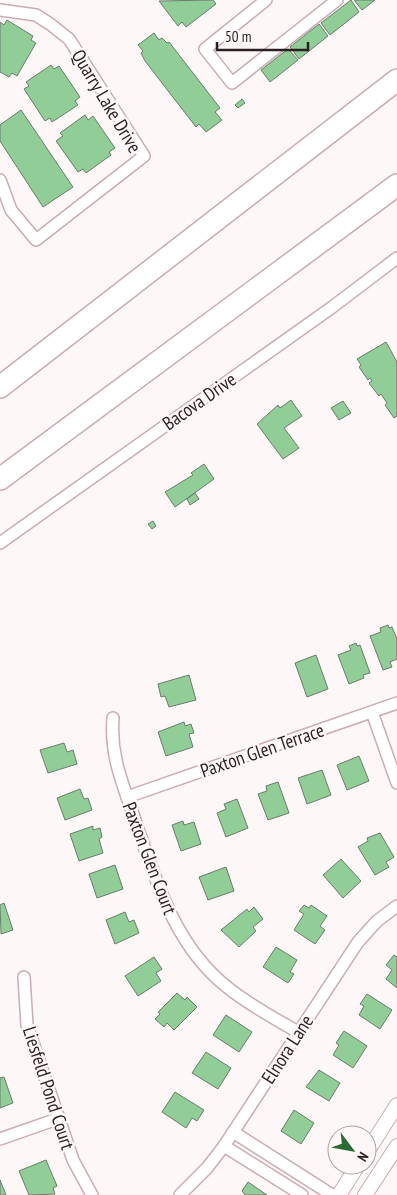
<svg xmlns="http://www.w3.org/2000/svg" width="397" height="1195" font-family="'PT Sans Narrow',sans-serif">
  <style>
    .building { fill: #90cd97; stroke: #697d6b }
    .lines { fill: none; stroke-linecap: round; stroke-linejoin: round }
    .minor-casing { stroke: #caacb2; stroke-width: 14 }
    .tertiary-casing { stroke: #caacb2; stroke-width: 16 }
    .motorway-casing { stroke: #caacb2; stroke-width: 24 }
    .minor { stroke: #fff; stroke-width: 11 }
    .tertiary { stroke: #fff; stroke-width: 14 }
    .motorway { stroke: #fff; stroke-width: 21 }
    .labels { text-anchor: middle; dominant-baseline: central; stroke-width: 5; stroke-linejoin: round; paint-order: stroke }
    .street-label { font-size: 19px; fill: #2a1f21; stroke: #fef7f8 }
  </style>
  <rect width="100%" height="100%" fill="#fef7f8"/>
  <g class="building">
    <polygon points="213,0 216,4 186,27 182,22 178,26 159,1"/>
    <polygon points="351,0 359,12 330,35 321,23"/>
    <polygon points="354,0 375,0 362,10"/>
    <polygon points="7,20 33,36 31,40 36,43 17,76 12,73 9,77 0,72 0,22 4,25"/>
    <polygon points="319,24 328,36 299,59 290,47"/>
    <polygon points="154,33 159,40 162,38 167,43 169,42 220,108 215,112 222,120 206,132 199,124 196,127 145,61 141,53 143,51 138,45"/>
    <polygon points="288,49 298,60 270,82 261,70"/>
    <polygon points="51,65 54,69 59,66 80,97 75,101 78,105 52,122 50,118 45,121 24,89 29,86 26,82"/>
    <polygon points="242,99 245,103 238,108 235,105"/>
    <polygon points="21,110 73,187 43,207 0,141 0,125"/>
    <polygon points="85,115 88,120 93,116 115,148 109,152 111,155 86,173 83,169 78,172 56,141 63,136 60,133"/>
    <polygon points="386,342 397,362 397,416 394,418 385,405 387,403 381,394 379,396 369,383 372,381 370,378 368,380 359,367 361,365 357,359"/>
    <polygon points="291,400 302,416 284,428 299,448 283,459 257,424 278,405 280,408"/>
    <polygon points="343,401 351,413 339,420 331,408"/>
    <polygon points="204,464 214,479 175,507 165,492 193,475 191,473"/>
    <polygon points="195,493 199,499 190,505 187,499"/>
    <polygon points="153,521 156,526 152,529 148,524"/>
    <polygon points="388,625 389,628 392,627 397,639 397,659 390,662 392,667 383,670 370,636 381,632 380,628"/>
    <polygon points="356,643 357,646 360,645 370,673 363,675 364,678 349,684 338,655 351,650 349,646"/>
    <polygon points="316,655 328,689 307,697 295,663"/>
    <polygon points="189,675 196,700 169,707 165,696 161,697 158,684"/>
    <polygon points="184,722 185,726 191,724 194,733 189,734 193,747 166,756 158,732"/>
    <polygon points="64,743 67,752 73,750 77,764 48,773 40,750"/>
    <polygon points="359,756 369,781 347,790 337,765"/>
    <polygon points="322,770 331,795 307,804 298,778"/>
    <polygon points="278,782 289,813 268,820 258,794 267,791 266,786"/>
    <polygon points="80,789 84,799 88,798 92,810 65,820 57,798"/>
    <polygon points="237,799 248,828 226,837 217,813 226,809 224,804"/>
    <polygon points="183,821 184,825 194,822 201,844 181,851 172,825"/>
    <polygon points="93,826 93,830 100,828 102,837 99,839 103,853 79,861 70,834"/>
    <polygon points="380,833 394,857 386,862 389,867 375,875 358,847 368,841 367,838"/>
    <polygon points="341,859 361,881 343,898 323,875"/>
    <polygon points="115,865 123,889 97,898 89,874"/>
    <polygon points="226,867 234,891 208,900 199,877"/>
    <polygon points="4,903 13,930 1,934 0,905"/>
    <polygon points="304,905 309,908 311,905 327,916 320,926 325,930 315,944 294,930 304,914 299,911"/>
    <polygon points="254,907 263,919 253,927 256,931 239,947 221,930 247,909 249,912"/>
    <polygon points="125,912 129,922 134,920 139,933 115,944 106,920"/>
    <polygon points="276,947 297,960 290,972 294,974 288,983 263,967"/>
    <polygon points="394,955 397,957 397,988 386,979 392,970 386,965"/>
    <polygon points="154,957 162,969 156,973 161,981 138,996 125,976"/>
    <polygon points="177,993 185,1000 187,997 197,1007 174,1030 167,1023 164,1027 155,1019 160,1014 158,1012"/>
    <polygon points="367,994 392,1010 380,1029 359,1015 364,1006 360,1004"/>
    <polygon points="226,1015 252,1032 239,1052 213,1035"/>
    <polygon points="344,1031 367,1046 353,1068 333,1055 339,1045 336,1043"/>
    <polygon points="206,1052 231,1068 218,1089 192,1073"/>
    <polygon points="319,1070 340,1083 329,1101 306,1087"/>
    <polygon points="4,1077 13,1103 0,1108 0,1078"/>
    <polygon points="175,1092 204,1110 197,1121 192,1118 186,1128 162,1112"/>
    <polygon points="294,1110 314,1123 301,1144 281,1131"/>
    <polygon points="46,1160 57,1186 53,1188 55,1194 29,1195 19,1171"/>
    <polygon points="0,1180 6,1195 0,1195"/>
    <polygon points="248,1182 267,1195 245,1195 242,1191"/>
  </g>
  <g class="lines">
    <defs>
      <g id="minor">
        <polyline points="266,0 205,49 232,83 337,0"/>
        <polyline points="0,10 36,15 50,24 69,39 144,156 36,240 11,210 0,180"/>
        <polyline points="0,543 331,308 397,258"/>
        <polyline points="372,712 397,783"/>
        <path d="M113 718C110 757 123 784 135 820 156 881 175 946 227 987 249 1005 274 1018 298 1032"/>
        <polyline points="127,797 397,703"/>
        <polyline points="24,977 27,1025 73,1160 92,1195"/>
        <polyline points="233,1132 332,1195"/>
        <polyline points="0,1139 60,1118"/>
        <polyline points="224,1146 302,1195"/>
        <polyline points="180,1195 207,1168 224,1146 358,942 377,921 397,906"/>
      </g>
      <g id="tertiary">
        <polyline points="367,1152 397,1105"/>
        <polyline points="339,1195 358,1165"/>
        <polyline points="365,1195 397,1146"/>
      </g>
      <g id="motorway">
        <polyline points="0,387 397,80"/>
        <polyline points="0,479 397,185"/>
      </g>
    </defs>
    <use href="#minor" class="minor-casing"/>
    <use href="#tertiary" class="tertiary-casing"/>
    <use href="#motorway" class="motorway-casing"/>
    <use href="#minor" class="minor"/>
    <use href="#tertiary" class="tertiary"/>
    <use href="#motorway" class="motorway"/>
  </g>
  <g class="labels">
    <g class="street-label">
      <text transform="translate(107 101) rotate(59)">Quarry Lake Drive</text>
      <text transform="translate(199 401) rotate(-35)">Bacova Drive</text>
      <text transform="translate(262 750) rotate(-19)">Paxton Glen Terrace</text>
      <text transform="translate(150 858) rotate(69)">Paxton Glen Court</text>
      <text transform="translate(287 1049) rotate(-57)">Elnora Lane</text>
      <text transform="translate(49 1088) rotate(72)">Liesfeld Pond Court</text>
    </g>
  </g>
  <g transform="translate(352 1150) rotate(122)"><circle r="24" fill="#fef7f8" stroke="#a9a1a2"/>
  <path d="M0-4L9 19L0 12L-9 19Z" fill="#2a6c36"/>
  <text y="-8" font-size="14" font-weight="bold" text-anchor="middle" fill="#2a1f21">N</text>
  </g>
  <path d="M217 42v8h91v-8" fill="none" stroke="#2a1f21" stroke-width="2.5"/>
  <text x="225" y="42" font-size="15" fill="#2a1f21" stroke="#fef7f8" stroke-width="4" paint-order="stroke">50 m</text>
</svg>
